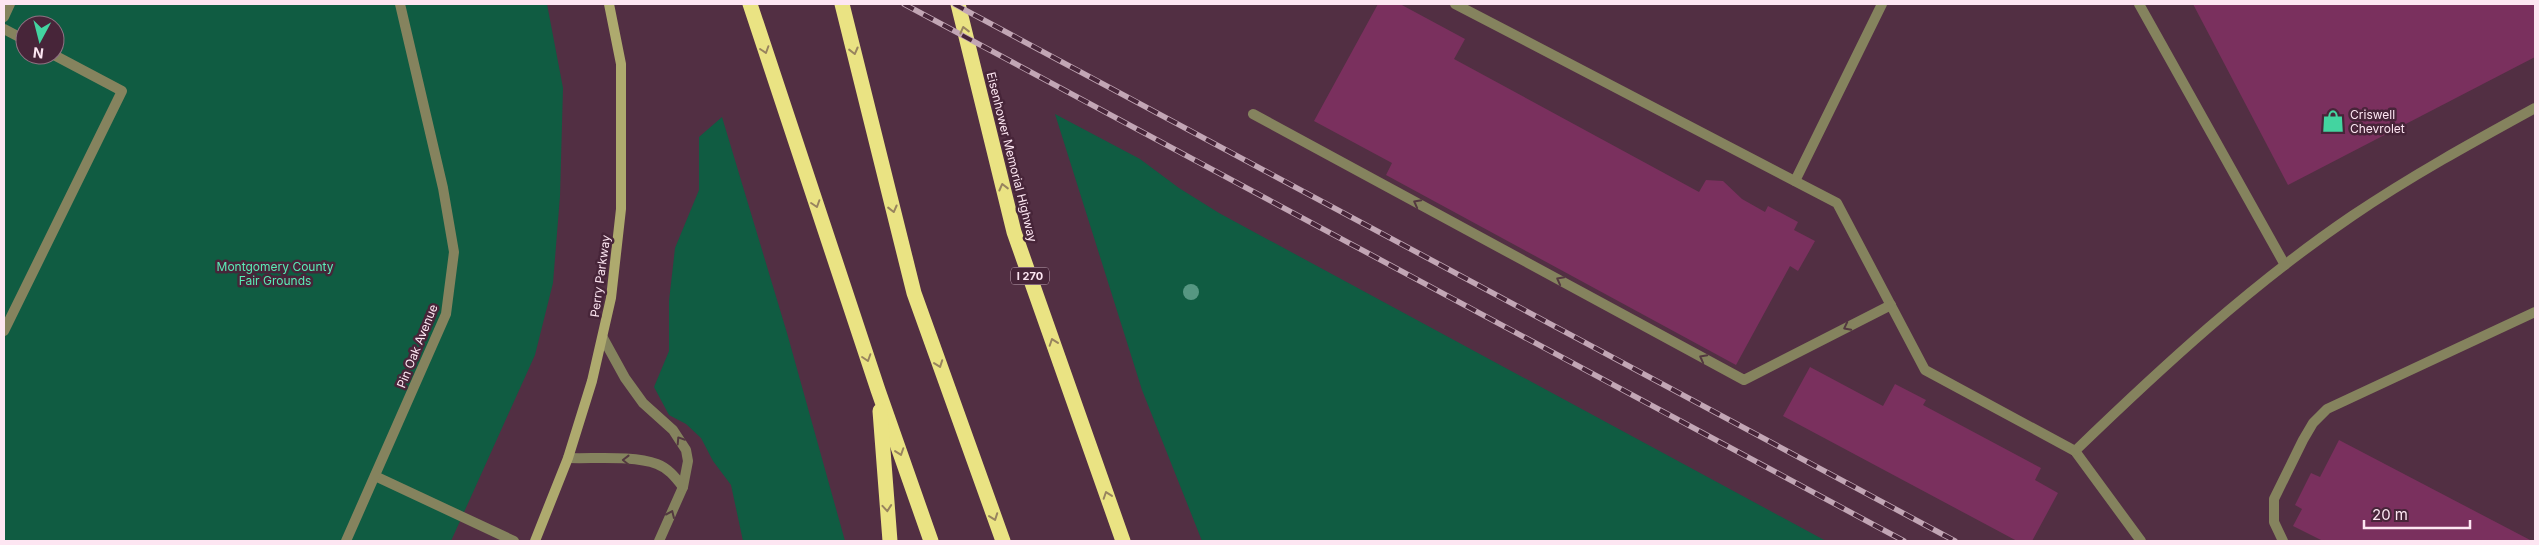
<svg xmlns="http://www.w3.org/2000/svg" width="2539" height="545" font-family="Inter,sans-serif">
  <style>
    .green { fill: #105c42; fill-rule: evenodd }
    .building { fill: #7a305e }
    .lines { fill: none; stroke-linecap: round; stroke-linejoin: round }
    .lane { stroke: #85835e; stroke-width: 10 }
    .street { stroke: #85835e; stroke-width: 10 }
    .secondary { stroke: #aeaa6e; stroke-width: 10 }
    .highway { stroke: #eae383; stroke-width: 15 }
    .rail-casing { stroke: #c2a6b5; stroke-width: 5.5 }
    .rail { stroke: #472539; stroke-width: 4; stroke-dasharray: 11; stroke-linecap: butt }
    .tree { fill: #569782 }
    .oneway { stroke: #98845e }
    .oneway2 { stroke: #533840 }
    .labels { text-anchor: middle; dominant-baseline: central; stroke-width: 5; stroke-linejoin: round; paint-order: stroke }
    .shield { fill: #472539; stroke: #c6acba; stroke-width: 1 }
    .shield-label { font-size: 11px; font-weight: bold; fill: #fde6f2 }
    .poi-label { font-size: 12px; fill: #fde6f2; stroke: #472539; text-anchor: start }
    .street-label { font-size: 12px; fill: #fde6f2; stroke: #472539 }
    .park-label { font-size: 12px; fill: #5aecb6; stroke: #472539 }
  </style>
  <rect width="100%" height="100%" fill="#522f43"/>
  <g class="green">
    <path d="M4 4H547L563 88 560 196 553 283 535 355 451 541H4ZM25 25H55V55H25Z"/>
    <polygon points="1055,114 1140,159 1179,188 1219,213 1826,541 1202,541 1142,390"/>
    <polygon points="722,117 787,333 845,541 743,541 731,485 713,461 701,438 686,424 669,415 654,387 669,351 669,301 675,248 699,190 699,137"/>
  </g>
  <g class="building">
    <polygon points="1378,4 1400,4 1465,39 1454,59 1699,192 1706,180 1723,181 1742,199 1765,212 1768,206 1798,222 1794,230 1815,241 1798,271 1790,266 1736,365 1386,175 1392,163 1314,121"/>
    <polygon points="2193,4 2535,4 2535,57 2288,185"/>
    <polygon points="1810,367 1883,406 1895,384 1926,400 1923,405 2041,468 2035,480 2058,493 2032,541 2017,541 1783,416"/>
    <polygon points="2339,440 2532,541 2323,541 2293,526 2302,509 2295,505 2311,473 2320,477"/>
  </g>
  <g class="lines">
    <g class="lane">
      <polyline points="1455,4 1837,203 1925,370 2075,451 2141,541"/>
      <polyline points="2139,4 2285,265"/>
      <polyline points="4,17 10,4"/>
      <polyline points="4,29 25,40"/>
      <polyline points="1253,114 1744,380 1891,305"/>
      <polyline points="1795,181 1882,4"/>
      <polyline points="4,331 122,91 54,55"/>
      <polyline points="603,338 625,378 643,403 673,430 686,450 688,461 683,487 659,541"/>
      <path d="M2075 451C2162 367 2252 284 2352 216 2411 176 2473 142 2535 108"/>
      <path d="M568 458C594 459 633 455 657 464 668 468 675 477 683 487"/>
      <polyline points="375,476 514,541"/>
      <polyline points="2283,541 2274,522 2274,499 2303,440 2313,423 2327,409 2535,312"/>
    </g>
    <polyline class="street" points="346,541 446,314 454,252 443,188 400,4"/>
    <polyline class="secondary" points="535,541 568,458 592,381 611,298 621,209 621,64 609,4"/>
    <g class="highway">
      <polyline points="750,4 878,390 931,541"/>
      <polyline points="842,4 914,293 1003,541"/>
      <polyline points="958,4 1014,232 1123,541"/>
      <polyline points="880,411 890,541"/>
    </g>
    <defs>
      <g id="rail">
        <polyline points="904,4 1904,541"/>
        <polyline points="954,4 1955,541"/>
      </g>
    </defs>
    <use href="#rail" class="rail-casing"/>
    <use href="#rail" class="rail"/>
  </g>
  <circle class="tree" cx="1191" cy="292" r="8"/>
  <defs><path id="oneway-chevron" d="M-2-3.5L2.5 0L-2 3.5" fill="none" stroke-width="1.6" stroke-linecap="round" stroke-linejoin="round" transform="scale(1.25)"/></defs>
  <g class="oneway">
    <use href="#oneway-chevron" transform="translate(964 30) rotate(-104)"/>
    <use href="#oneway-chevron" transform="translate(765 50) rotate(72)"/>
    <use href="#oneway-chevron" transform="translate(854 51) rotate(76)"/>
    <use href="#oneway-chevron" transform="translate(1003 187) rotate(-104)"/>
    <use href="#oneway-chevron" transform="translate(816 204) rotate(72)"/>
    <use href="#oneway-chevron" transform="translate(893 209) rotate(76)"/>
    <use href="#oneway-chevron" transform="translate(1053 342) rotate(-109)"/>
    <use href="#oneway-chevron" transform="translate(867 358) rotate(72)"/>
    <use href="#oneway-chevron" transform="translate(939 364) rotate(70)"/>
    <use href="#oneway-chevron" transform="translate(900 452) rotate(71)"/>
    <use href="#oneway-chevron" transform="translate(1107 495) rotate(-109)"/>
    <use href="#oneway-chevron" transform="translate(887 508) rotate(85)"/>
    <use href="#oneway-chevron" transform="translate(994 517) rotate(70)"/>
  </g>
  <g class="oneway2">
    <use href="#oneway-chevron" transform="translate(1417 203) rotate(-152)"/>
    <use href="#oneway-chevron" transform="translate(1560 280) rotate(-152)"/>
    <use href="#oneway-chevron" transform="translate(1847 327) rotate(153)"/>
    <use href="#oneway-chevron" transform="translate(1703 358) rotate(-152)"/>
    <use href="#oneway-chevron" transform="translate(680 440) rotate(-123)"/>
    <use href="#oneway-chevron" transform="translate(626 460) rotate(-179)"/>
    <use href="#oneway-chevron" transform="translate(671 514) rotate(-66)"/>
  </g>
  <defs>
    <symbol id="shop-bare" viewBox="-9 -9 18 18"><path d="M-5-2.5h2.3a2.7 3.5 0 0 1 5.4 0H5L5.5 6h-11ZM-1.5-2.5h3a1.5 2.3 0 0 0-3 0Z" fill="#43d4a0" stroke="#472539" stroke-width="2.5" paint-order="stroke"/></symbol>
  </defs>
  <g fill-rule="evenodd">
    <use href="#shop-bare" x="2317" y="105" width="32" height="32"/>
  </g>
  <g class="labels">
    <rect class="shield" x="1011" y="267.5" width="38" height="17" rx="4"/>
    <g class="shield-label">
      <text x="1030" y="276">I 270</text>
    </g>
    <g class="poi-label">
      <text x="2350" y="114">Criswell<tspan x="2350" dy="14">Chevrolet</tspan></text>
    </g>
    <g class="street-label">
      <text transform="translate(1012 157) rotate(76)">Eisenhower Memorial Highway</text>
      <text transform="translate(600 276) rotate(-82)">Perry Parkway</text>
      <text transform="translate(417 346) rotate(-68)">Pin Oak Avenue</text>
    </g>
    <g class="park-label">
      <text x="275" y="266">Montgomery County<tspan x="275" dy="14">Fair Grounds</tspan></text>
    </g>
  </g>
  <rect width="2539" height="545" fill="none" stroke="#fde6f2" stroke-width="10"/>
  <g transform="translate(40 40) rotate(187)"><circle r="24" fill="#472539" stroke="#907283"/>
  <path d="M0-4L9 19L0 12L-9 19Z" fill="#43d4a0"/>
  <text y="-8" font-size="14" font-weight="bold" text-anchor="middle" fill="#fde6f2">N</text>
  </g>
  <path d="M2364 520v8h106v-8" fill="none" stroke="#fde6f2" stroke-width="2.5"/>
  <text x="2372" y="520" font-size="15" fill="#fde6f2" stroke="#472539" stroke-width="4" paint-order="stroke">20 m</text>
</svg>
